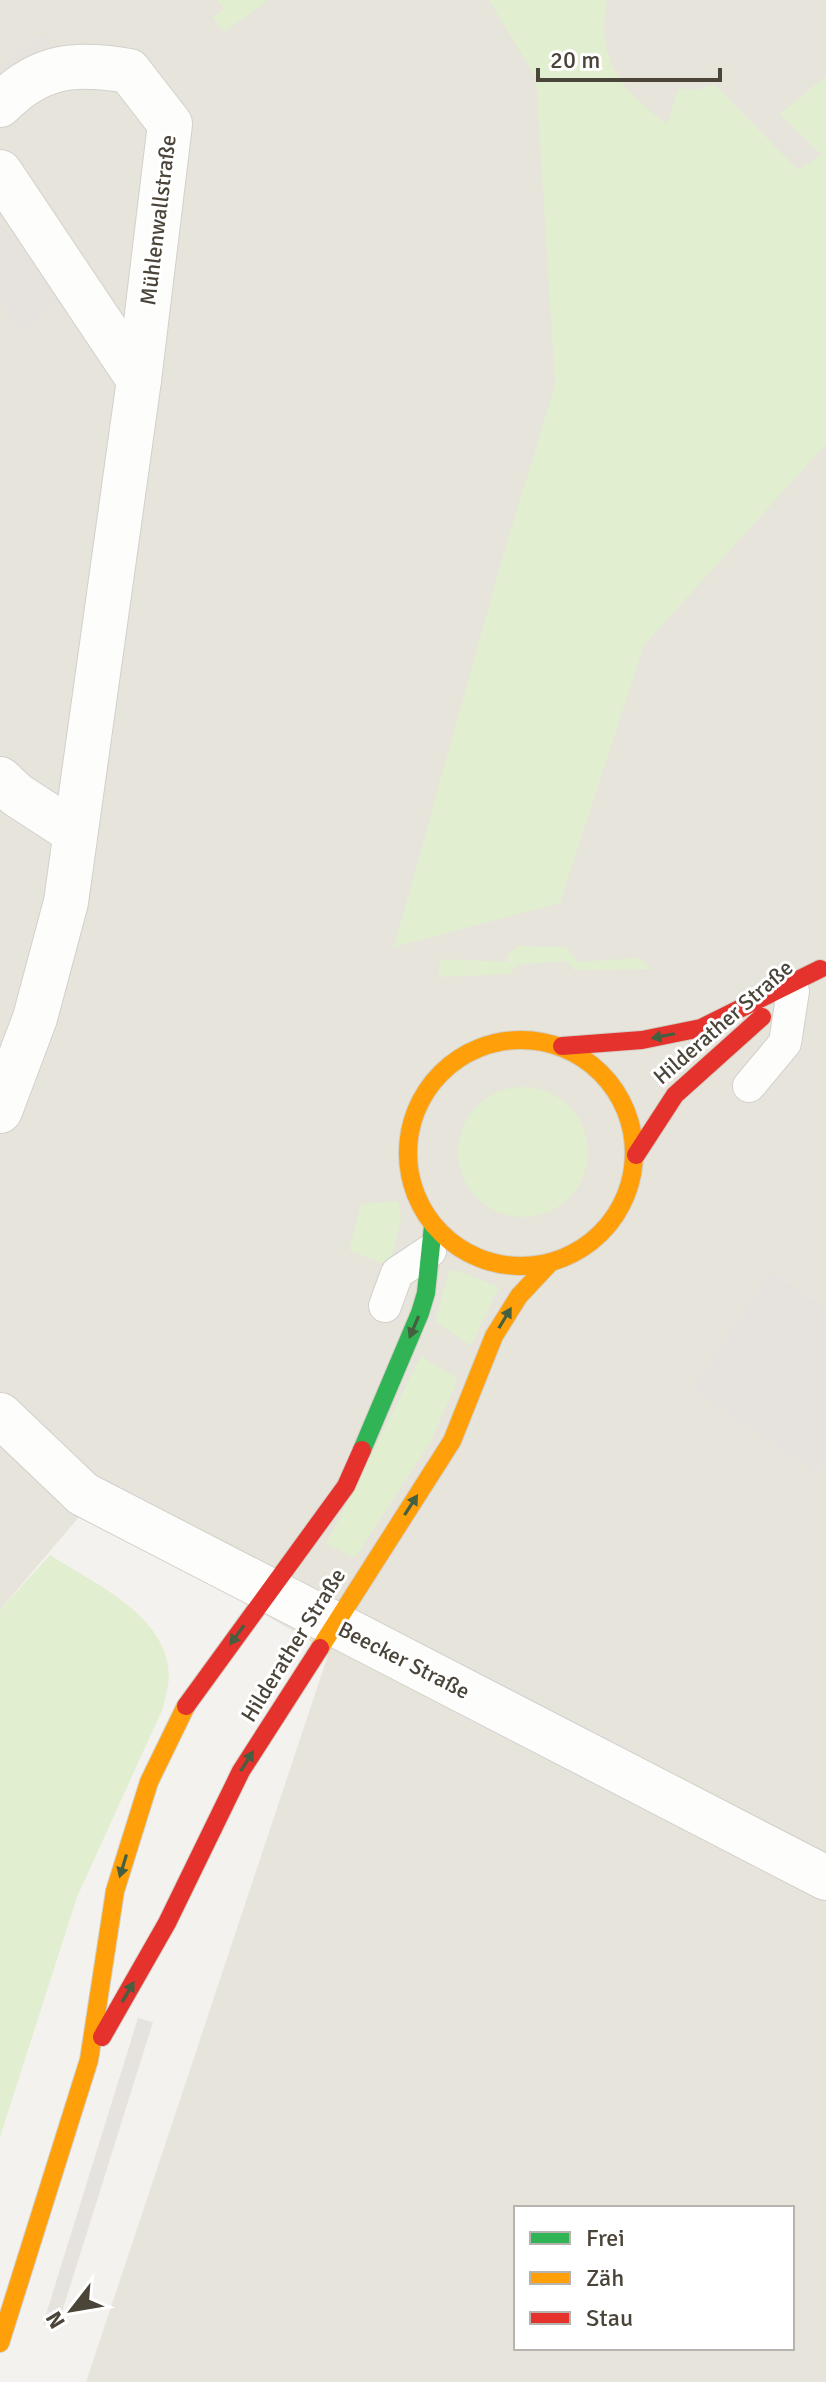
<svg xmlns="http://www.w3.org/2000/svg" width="826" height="2382" font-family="Signika,sans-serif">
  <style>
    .residential { fill: #e7e4dc; fill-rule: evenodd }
    .green { fill: #e1eecf }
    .parking { fill: #e6e3df }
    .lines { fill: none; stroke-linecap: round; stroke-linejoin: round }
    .lane-casing { stroke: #d2d0cb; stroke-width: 34 }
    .street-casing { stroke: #d2d0cb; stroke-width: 46 }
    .fast-casing { stroke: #d3cfc5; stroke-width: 20 }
    .slow-casing { stroke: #d3cfc5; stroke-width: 20 }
    .jam-casing { stroke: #d3cfc5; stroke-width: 20 }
    .lane { stroke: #fdfdfc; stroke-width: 32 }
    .street { stroke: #fdfdfc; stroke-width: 44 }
    .fast { stroke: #30b455; stroke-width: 18 }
    .slow { stroke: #ff9f0a; stroke-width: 18 }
    .jam { stroke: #e5322d; stroke-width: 18 }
    .oneway { fill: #446040 }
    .labels { text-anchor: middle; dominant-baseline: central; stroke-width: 6; stroke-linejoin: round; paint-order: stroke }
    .street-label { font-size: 22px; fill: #4b4439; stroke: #fff }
  </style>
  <rect width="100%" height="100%" fill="#f4f2ee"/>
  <path class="residential" d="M0 0H826V2382H86L329 1652 85 1510 0 1610ZM516 2208H792V2348H516Z"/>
  <g class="green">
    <polygon points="217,0 268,0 224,32 213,17 224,9"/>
    <path d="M489 0H607C595 59 621 90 667 124L678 89 696 90 715 85 798 170 822 155 780 114 826 76V444L644 645 560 903 394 947 502 559 555 385 536 78Z"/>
    <polygon points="519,946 567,947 577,962 638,958 652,969 574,970 566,961 516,965 511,974 441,977 438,971 442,959 507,962 507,955"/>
    <circle cx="523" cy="1152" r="65"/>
    <polygon points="398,1201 401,1221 389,1266 349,1250 361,1204"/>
    <polygon points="455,1270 499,1287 471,1346 435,1321 449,1271"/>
    <polygon points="421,1356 458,1379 431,1441 355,1558 326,1544"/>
    <path d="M50 1555C93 1583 170 1616 169 1678 168 1688 165 1698 163 1708L77 1897 0 2137V1610Z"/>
  </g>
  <g class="parking">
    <polygon points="43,33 55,49 0,90 0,66"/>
    <polygon points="0,223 61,300 22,330 0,302"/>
    <polygon points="771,1272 826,1309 826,1459 816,1473 692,1390"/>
    <polygon points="138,2018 153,2022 57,2328 43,2324"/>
  </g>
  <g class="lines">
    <defs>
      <g id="lane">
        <polyline points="749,1086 785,1043 793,991"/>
        <polyline points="385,1306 397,1273 430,1251"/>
      </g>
      <g id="street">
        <path d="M0 105C40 64 76 62 129 71L170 124 139 380 66 902 35 1018 0 1111"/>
        <polyline points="0,172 139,380"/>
        <polyline points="0,779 17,795 74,832"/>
        <polyline points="0,1415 83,1494 826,1878"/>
      </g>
      <polyline id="fast" points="362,1450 420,1313 426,1293 433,1226"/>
      <g id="slow">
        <circle cx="521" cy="1153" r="113"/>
        <polyline points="320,1648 452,1441 494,1336 519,1296 548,1265"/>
        <polyline points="0,2343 89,2060 115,1891 149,1782 186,1706"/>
      </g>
      <g id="jam">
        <polyline points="562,1046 642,1040 701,1028 820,969"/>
        <polyline points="636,1155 675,1095 762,1017"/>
        <polyline points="186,1706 346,1486 362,1450"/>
        <polyline points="102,2037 167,1923 241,1771 320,1648"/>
      </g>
    </defs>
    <use href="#lane" class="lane-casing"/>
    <use href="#street" class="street-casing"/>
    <use href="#fast" class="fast-casing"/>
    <use href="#slow" class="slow-casing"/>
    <use href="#jam" class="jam-casing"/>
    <use href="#lane" class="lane"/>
    <use href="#street" class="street"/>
    <use href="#fast" class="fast"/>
    <use href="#slow" class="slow"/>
    <use href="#jam" class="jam"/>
  </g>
  <defs><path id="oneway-solid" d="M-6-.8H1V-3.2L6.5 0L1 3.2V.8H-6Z" transform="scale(2)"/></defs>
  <g class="oneway">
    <use href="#oneway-solid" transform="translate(663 1036) rotate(169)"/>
    <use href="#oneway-solid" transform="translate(505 1318) rotate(-59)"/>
    <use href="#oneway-solid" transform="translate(414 1327) rotate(113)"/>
    <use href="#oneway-solid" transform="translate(411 1505) rotate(-57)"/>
    <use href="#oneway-solid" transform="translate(237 1635) rotate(126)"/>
    <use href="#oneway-solid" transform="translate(247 1761) rotate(-58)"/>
    <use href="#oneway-solid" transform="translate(123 1866) rotate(107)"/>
    <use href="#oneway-solid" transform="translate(128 1992) rotate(-60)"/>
  </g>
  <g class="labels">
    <g class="street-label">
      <text transform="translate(158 220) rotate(-83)">Mühlenwallstraße</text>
      <text transform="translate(723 1022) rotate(-41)">Hilderather Straße</text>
      <text transform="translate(293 1645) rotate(-58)">Hilderather Straße</text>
      <text transform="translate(404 1660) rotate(27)">Beecker Straße</text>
    </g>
  </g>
  <rect x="514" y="2206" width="280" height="144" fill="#ffffff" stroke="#b7b4b0" stroke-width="2"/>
  <rect x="530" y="2232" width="40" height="12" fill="#30b455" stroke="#b7b4b0" stroke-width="2"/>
  <text x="586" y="2246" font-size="24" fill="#4b4439">Frei</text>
  <rect x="530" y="2272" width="40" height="12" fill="#ff9f0a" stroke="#b7b4b0" stroke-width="2"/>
  <text x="586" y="2286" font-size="24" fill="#4b4439">Zäh</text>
  <rect x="530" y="2312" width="40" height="12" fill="#e5322d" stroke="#b7b4b0" stroke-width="2"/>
  <text x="586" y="2326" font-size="24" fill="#4b4439">Stau</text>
  <g transform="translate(72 2310) rotate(239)" stroke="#ffffff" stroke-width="6" paint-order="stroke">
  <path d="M0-6L14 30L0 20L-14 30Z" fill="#4b4439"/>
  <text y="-12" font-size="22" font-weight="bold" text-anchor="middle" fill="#4b4439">N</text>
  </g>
  <path d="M538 68v12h182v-12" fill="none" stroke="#4b4439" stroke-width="4"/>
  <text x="550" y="68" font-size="24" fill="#4b4439" stroke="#ffffff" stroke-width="6" paint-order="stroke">20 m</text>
</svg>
